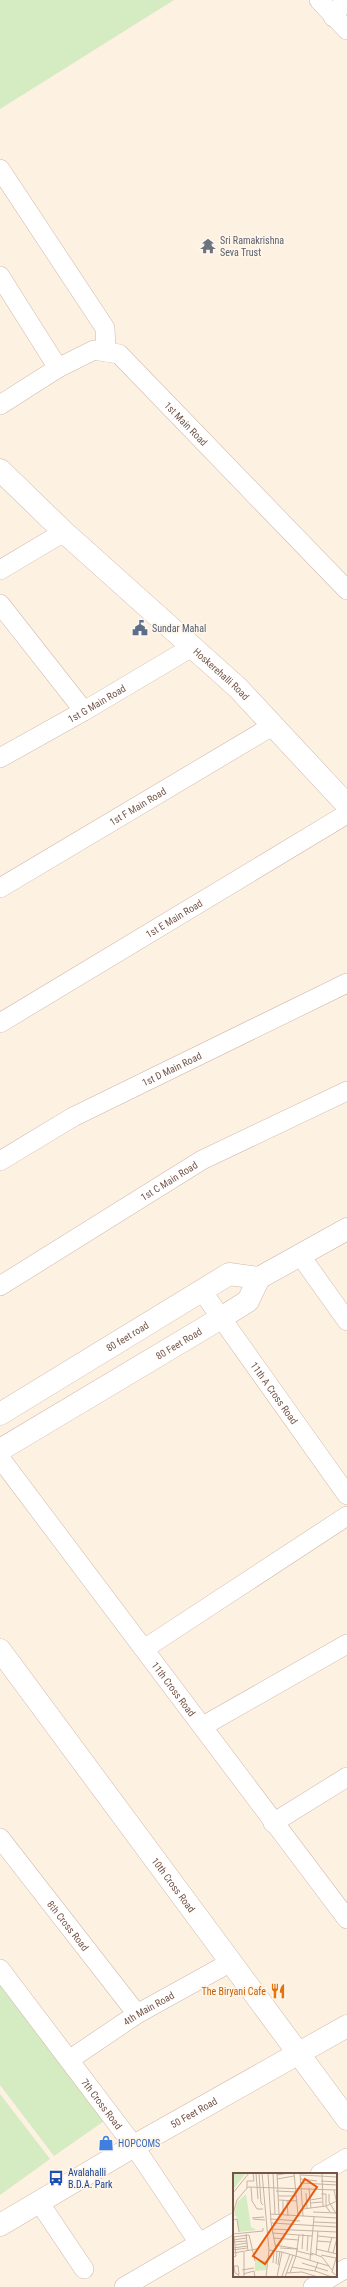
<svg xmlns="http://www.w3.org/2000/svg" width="347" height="2287" font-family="'Roboto Condensed',sans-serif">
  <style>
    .green { fill: #d5ebc1 }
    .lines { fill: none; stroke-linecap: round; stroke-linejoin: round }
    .minor-casing { stroke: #d0b9ac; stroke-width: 20 }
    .tertiary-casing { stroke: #d0b9ac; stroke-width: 23 }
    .secondary-casing { stroke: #d4b9a9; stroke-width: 23 }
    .minor { stroke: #fff; stroke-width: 19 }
    .tertiary { stroke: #fff; stroke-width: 22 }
    .secondary { stroke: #fff; stroke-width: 22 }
    .labels { text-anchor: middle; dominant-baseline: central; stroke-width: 3.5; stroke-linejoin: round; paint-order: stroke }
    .worship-label { font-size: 10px; fill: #5b616d; stroke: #fff5e9; text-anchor: start }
    .street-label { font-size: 10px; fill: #755548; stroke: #fff5e9 }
    .service-label { font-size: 10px; fill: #4e5e75; stroke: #fff5e9; text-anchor: start }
    .food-label { font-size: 10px; fill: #c56008; stroke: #fff5e9; text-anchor: end }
    .shop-label { font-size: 10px; fill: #366cbe; stroke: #fff5e9; text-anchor: start }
    .transit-label { font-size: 10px; fill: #164399; stroke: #fff5e9; text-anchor: start }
    .inset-road { fill: none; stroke: #c7b3a4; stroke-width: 1 }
    .view { fill: #e8590c; fill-opacity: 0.15; stroke: #e8590c; stroke-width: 2 }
    .inset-edge { fill: none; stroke: #755548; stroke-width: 2 }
  </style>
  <rect width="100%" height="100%" fill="#fdf1e2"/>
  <g class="green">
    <polygon points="0,0 174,0 0,109"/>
    <polygon points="0,1978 107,2119 54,2156 0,2085"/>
    <polygon points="0,2094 50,2159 0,2195"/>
  </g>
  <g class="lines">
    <defs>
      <g id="minor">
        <polyline points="319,0 347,30"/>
        <polyline points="333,17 345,0"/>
        <polyline points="0,169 105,328 106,352"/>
        <polyline points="0,276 58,368"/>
        <path id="s1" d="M0 405 58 368 94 350 119 354 347 590"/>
        <polyline points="0,570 64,532"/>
        <polyline points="0,604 84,711"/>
        <path id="s2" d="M0 758 84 711 192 647"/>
        <path id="s3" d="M0 888 274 725"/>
        <path id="s4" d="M0 1023 347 814"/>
        <path id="s5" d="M0 1161 73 1117 347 983"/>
        <polyline points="300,1255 347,1321"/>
        <path id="s6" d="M0 1286 202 1160 347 1091"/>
        <path id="s7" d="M202 1291 347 1495"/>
        <path id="s8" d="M0 1458 347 1919"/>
        <polyline points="144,1649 347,1516"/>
        <polyline points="203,1726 347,1644"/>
        <polyline points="273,1823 347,1777"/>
        <path id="s9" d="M0 1838 137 2014"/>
        <path id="s10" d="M0 1969 134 2146 199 2243"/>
        <path id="s11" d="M69 2060 137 2014 231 1962"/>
        <polyline points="320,2174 347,2158"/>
        <polyline points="39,2202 84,2269"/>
        <polyline points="336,2274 347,2268"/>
        <polyline points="124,2287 234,2223"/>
        <polyline points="313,2287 333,2276"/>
      </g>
      <g id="tertiary">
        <path id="s12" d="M0 470 64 532 238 688 347 805"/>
        <path id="s13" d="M0 1414 229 1274 259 1278"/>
        <path id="s14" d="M0 1450 221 1318 248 1301 259 1278 347 1229"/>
        <path id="s15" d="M0 1650 347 2119"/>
      </g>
      <g id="secondary">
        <path id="s16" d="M0 2225 134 2146 347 2026"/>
      </g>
    </defs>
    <use href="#minor" class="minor-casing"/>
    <use href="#tertiary" class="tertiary-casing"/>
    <use href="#secondary" class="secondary-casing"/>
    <use href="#minor" class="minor"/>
    <use href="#tertiary" class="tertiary"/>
    <use href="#secondary" class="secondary"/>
  </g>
  <defs>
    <symbol id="temple-bare" viewBox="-9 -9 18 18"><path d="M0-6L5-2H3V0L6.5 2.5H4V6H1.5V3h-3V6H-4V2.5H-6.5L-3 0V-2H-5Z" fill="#6b7280" stroke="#fff5e9" stroke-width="2.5" paint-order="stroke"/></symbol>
    <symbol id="civic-bare" viewBox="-9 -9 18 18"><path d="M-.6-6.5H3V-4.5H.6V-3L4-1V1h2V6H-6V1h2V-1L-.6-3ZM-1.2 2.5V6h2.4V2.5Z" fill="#5c6f8a" stroke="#fff5e9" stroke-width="2.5" paint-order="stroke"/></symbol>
    <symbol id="restaurant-bare" viewBox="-9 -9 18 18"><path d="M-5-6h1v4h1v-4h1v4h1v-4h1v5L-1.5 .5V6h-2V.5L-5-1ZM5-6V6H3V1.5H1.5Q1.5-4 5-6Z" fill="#e8710a" stroke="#fff5e9" stroke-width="2.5" paint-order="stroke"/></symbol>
    <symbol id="shop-bare" viewBox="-9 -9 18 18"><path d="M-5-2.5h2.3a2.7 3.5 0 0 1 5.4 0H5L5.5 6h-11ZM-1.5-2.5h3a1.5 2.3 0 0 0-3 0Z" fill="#3f7fe0" stroke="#fff5e9" stroke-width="2.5" paint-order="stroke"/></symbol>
    <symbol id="bus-bare" viewBox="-9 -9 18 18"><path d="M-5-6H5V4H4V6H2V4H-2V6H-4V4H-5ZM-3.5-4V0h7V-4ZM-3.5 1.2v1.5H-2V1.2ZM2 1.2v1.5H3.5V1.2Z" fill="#1a4fb4" stroke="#fff5e9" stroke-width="2.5" paint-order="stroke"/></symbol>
  </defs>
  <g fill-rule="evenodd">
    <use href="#temple-bare" x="197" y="235" width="22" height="22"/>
    <use href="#civic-bare" x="129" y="617" width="22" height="22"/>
    <use href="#restaurant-bare" x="267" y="1980" width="22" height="22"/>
    <use href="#shop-bare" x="95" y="2132" width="22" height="22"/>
    <use href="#bus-bare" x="45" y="2167" width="22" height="22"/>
  </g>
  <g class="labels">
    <g class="worship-label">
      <text x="220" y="240">Sri Ramakrishna<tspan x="220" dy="12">Seva Trust</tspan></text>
    </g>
    <g class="street-label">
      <text stroke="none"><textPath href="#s1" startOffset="231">1st Main Road</textPath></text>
      <text stroke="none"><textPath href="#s12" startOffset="301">Hoskerehalli Road</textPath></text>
      <text stroke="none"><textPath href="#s2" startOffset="111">1st G Main Road</textPath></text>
      <text stroke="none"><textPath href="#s3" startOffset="160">1st F Main Road</textPath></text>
      <text stroke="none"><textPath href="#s4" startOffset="203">1st E Main Road</textPath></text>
      <text stroke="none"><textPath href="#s5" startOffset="195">1st D Main Road</textPath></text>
      <text stroke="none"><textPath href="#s6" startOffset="199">1st C Main Road</textPath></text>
      <text stroke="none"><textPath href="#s13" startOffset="149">80 feet road</textPath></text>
      <text stroke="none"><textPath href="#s14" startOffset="208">80 Feet Road</textPath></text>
      <text stroke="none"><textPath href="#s7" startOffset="125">11th A Cross Road</textPath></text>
      <text stroke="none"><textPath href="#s8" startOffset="289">11th Cross Road</textPath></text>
      <text stroke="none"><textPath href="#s15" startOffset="292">10th Cross Road</textPath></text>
      <text stroke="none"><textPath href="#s9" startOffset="111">8th Cross Road</textPath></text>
      <text stroke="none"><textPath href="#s11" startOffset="95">4th Main Road</textPath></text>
      <text stroke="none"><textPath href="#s10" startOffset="169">7th Cross Road</textPath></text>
      <text stroke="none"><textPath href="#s16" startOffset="224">50 Feet Road</textPath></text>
    </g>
    <g class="service-label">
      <text x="152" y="628">Sundar Mahal</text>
    </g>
    <g class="food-label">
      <text x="266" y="1991">The Biryani Cafe</text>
    </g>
    <g class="shop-label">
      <text x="118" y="2143">HOPCOMS</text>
    </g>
    <g class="transit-label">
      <text x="68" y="2172">Avalahalli<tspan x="68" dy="12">B.D.A. Park</tspan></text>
    </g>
  </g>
  <g transform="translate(233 2173)">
    <rect width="104" height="104" fill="#fdf1e2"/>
    <path d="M0 0H13L0 17ZM13 21 18 54 24 57 6 59 4 44 1 42 5 28ZM22 87 35 88 33 97 22 98Z" fill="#d5ebc1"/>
    <path class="inset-road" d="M23 0 25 26M26 0 28 30 30 32M29 0 36 77 49 79 44 104M35 0 38 49 43 77M40 0 42 41M44 0 46 42M61 0 65 42M67 0 70 43M89 0 90 33M44 2 56 0M68 2 104 4M44 6 61 3M68 6 84 8M88 8 104 9M68 10 104 12M18 14 19 28 24 36H30M14 15V8H21L20 0M76 15 78 35M101 17 104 31M43 18 64 19M0 20 16 0M73 20 74 35M88 21H93V33L97 39M96 21V29L104 42M45 23H64M46 27 64 28M50 27V42M54 27 55 43M77 27 89 25M77 30 89 29M70 36 93 33 104 28M80 39 103 40M0 41 4 27 15 14 104 17M37 41 104 45M19 45 31 44M20 46 32 47M37 46 67 48M0 47 4 46 6 59M81 49 104 50M39 50 104 54M38 56 104 59M39 60 79 63M0 61 30 58V55M13 61 15 78M85 63 104 65M0 64 16 62 22 88M40 65 66 67M0 67 13 65M84 68 98 69M0 69 14 68M2 72 14 70M42 72 65 76M0 75 14 73M47 75 65 76M69 76 70 61M83 76 104 81M0 77 14 75M64 78 80 82M74 78 75 63M49 79 96 93M95 79 99 64M0 80 24 76M78 80 89 84 99 97M100 80 104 65M83 82 85 58M88 82 103 85M104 82 99 99 104 103M0 84 3 83 1 63M77 87 81 44M40 90 41 78M69 90 95 98M43 91 44 78M45 92 47 78M59 94 82 98 85 89M9 97 21 95M82 98 99 104M53 100 69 99 85 104M57 100 63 83 66 62M10 101 21 98 22 104M49 103 57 81M5 104 6 101 5 93H1L2 100 6 102M11 104V79M33 104 36 77M52 104 60 82"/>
    <path class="view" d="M72 6 84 14 32 91 20 83Z"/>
    <rect width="104" height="104" class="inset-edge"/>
  </g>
</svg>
